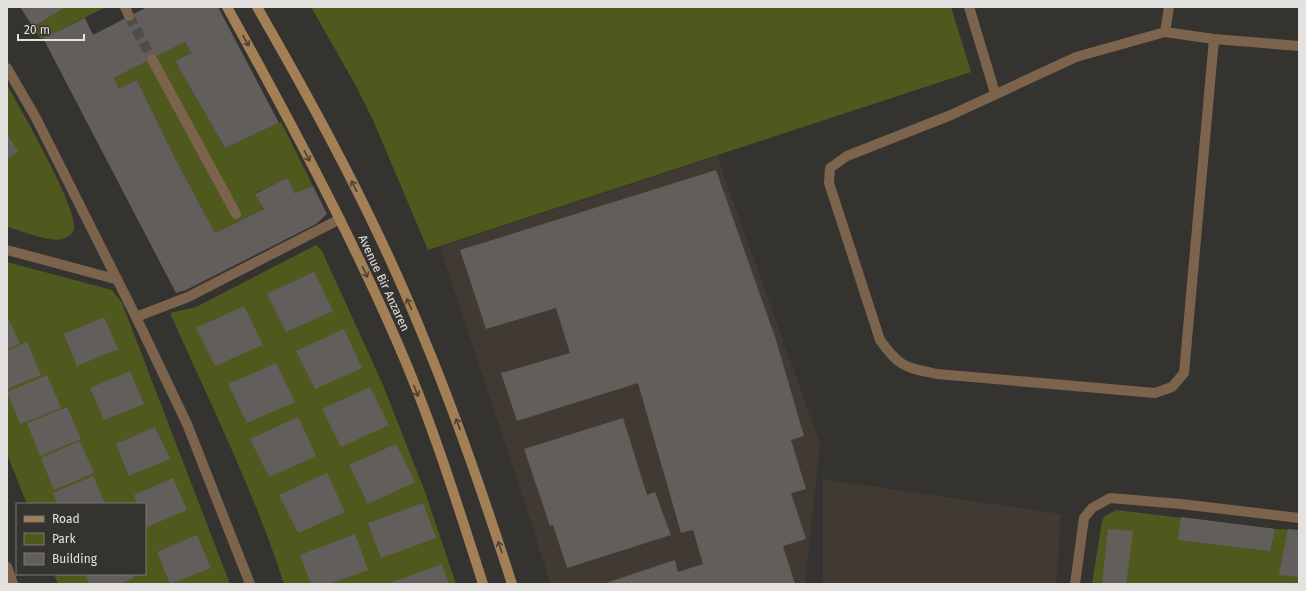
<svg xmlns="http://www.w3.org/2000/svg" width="1306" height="591" font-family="'Fira Sans',sans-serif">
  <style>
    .built { fill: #403a32 }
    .green { fill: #50591d }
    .building { fill: #625e5c }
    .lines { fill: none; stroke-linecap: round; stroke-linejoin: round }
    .minor-tunnel { stroke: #4f4d4a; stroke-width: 10; stroke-dasharray: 10 5; stroke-linecap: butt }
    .minor { stroke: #7b644b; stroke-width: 10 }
    .secondary { stroke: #a37f55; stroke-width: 10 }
    .oneway { stroke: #4b4237 }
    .labels { text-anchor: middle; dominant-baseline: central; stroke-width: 4; stroke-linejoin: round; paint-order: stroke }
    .street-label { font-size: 12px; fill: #e3e2e0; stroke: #353330 }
  </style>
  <rect width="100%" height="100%" fill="#353330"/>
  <path class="built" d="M717,156L820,444L805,584H551L440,247Z
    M823,479L1061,514L1056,584H823Z"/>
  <path class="green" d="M66,7H106L41,39L33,27Z
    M311,7H951L971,72L428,250L373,120L356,86Z
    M185,42L191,53L175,61L225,148L281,122L313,186L295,193L287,178L256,193L264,209L215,233L175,158L137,80L119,88L114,78Z
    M7,85C20,108 78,208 74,229C73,234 68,237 63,239C51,243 20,230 7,227Z
    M316,245L322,251L383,385L425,492L456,584H284C254,491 210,403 170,313L196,307Z
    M7,262L112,290L122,303L230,584H58L54,574H145V504H27L7,454Z
    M1116,510L1275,529L1299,530V584H1092L1102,521L1105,516Z"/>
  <path class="building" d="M20,7H66L33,27Z
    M147,7H218L279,123L225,148L175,61L191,53L185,42L114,78L119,88L137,80L175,158L215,233L264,209L255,194L287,178L295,193L313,186L327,214L316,224L186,290L176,293L43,38L85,18L93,35Z
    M7,134L18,152L7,159Z
    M716,170L776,340L804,436L791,440L806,489L791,493L806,539L783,546L795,584H603L675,560L678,572L703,564L693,530L681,533L638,383L517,421L501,373L570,353L556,308L486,329L460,250Z
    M314,272L333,311L286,332L267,294Z
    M244,306L263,345L215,366L196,328Z
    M7,316L20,344L7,349Z
    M104,317L118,349L77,366L64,334Z
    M344,329L362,368L315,389L296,351Z
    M27,342L41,375L7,389V351Z
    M276,363L295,402L247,423L228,384Z
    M130,371L144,404L104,420L90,388Z
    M47,375L61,408L20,424L7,392Z
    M370,387L389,425L341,447L322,409Z
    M67,407L81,439L40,456L27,423Z
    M298,417L316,456L269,477L250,439Z
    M623,418L647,495L655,492L671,535L567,568L553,525L550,526L524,449Z
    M155,427L170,459L129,476L116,444Z
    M80,441L94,473L54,490L41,458Z
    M396,444L415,482L368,504L349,465Z
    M327,473L345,512L298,533L279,495Z
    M93,476L105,504H58L53,493Z
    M173,478L187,510L147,527L145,523V504H137L134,495Z
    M423,503L436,538L381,558L368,523Z
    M1181,517L1275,529L1270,551L1178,540Z
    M1108,529L1133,531L1126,584H1102Z
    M1288,529L1299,530V577L1279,575Z
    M355,534L368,570L329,584H311L300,555Z
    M197,535L211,568L170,584L157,552Z
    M442,564L449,584H387Z
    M85,574H132L134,578L119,584H89Z"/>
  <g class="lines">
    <path class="minor-tunnel" d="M129,16L152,59"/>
    <path class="minor" d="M125,7L129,16
      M969,7L995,93
      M1165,32L1169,7
      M1214,39L1184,373L1172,387L1155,393L937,374C905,367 900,368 880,340L829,183L830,168L847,156L951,115L1076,57L1165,32L1214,39L1299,46
      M152,59L236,214
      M7,68L36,118L136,317L187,424L250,584
      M7,250L115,279
      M136,317L188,297L340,219
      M7,567L13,584
      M1075,584L1084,518L1092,508L1110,498L1181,504L1299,518"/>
    <path class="secondary" d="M227,7C288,117 348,229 398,344C432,422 457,503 483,584
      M257,7C318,113 377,222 423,336C457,417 485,500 512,584"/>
  </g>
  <defs><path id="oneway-shaft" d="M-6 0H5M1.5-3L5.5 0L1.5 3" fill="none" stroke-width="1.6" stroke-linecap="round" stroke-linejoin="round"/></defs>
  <g class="oneway">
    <use href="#oneway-shaft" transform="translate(246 41) rotate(61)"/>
    <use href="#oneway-shaft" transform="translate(307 156) rotate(63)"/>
    <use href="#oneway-shaft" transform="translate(354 186) rotate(-117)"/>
    <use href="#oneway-shaft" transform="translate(365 272) rotate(65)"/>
    <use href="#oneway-shaft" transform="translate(409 304) rotate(-115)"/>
    <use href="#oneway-shaft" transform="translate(416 391) rotate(69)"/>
    <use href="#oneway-shaft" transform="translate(458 424) rotate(-111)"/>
    <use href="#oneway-shaft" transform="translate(500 547) rotate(-109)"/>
  </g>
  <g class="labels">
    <g class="street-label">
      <text transform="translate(384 283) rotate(65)">Avenue Bir Anzaren</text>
    </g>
  </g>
  <rect width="1306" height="591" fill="none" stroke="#e3e2e0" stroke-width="16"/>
  <rect x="16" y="503" width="130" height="72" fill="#353330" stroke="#7b7976"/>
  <rect x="24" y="516" width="20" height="6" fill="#a37f55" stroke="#7b7976"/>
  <text x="52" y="523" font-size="12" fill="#e3e2e0">Road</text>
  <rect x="24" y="533" width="20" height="12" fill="#50591d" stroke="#7b7976"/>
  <text x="52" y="543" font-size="12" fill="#e3e2e0">Park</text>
  <rect x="24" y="553" width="20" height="12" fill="#625e5c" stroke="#7b7976"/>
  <text x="52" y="563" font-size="12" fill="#e3e2e0">Building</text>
  <path d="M18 34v6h66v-6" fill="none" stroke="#e3e2e0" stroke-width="2"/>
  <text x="24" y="34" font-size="12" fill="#e3e2e0" stroke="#353330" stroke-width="3" paint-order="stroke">20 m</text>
</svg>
